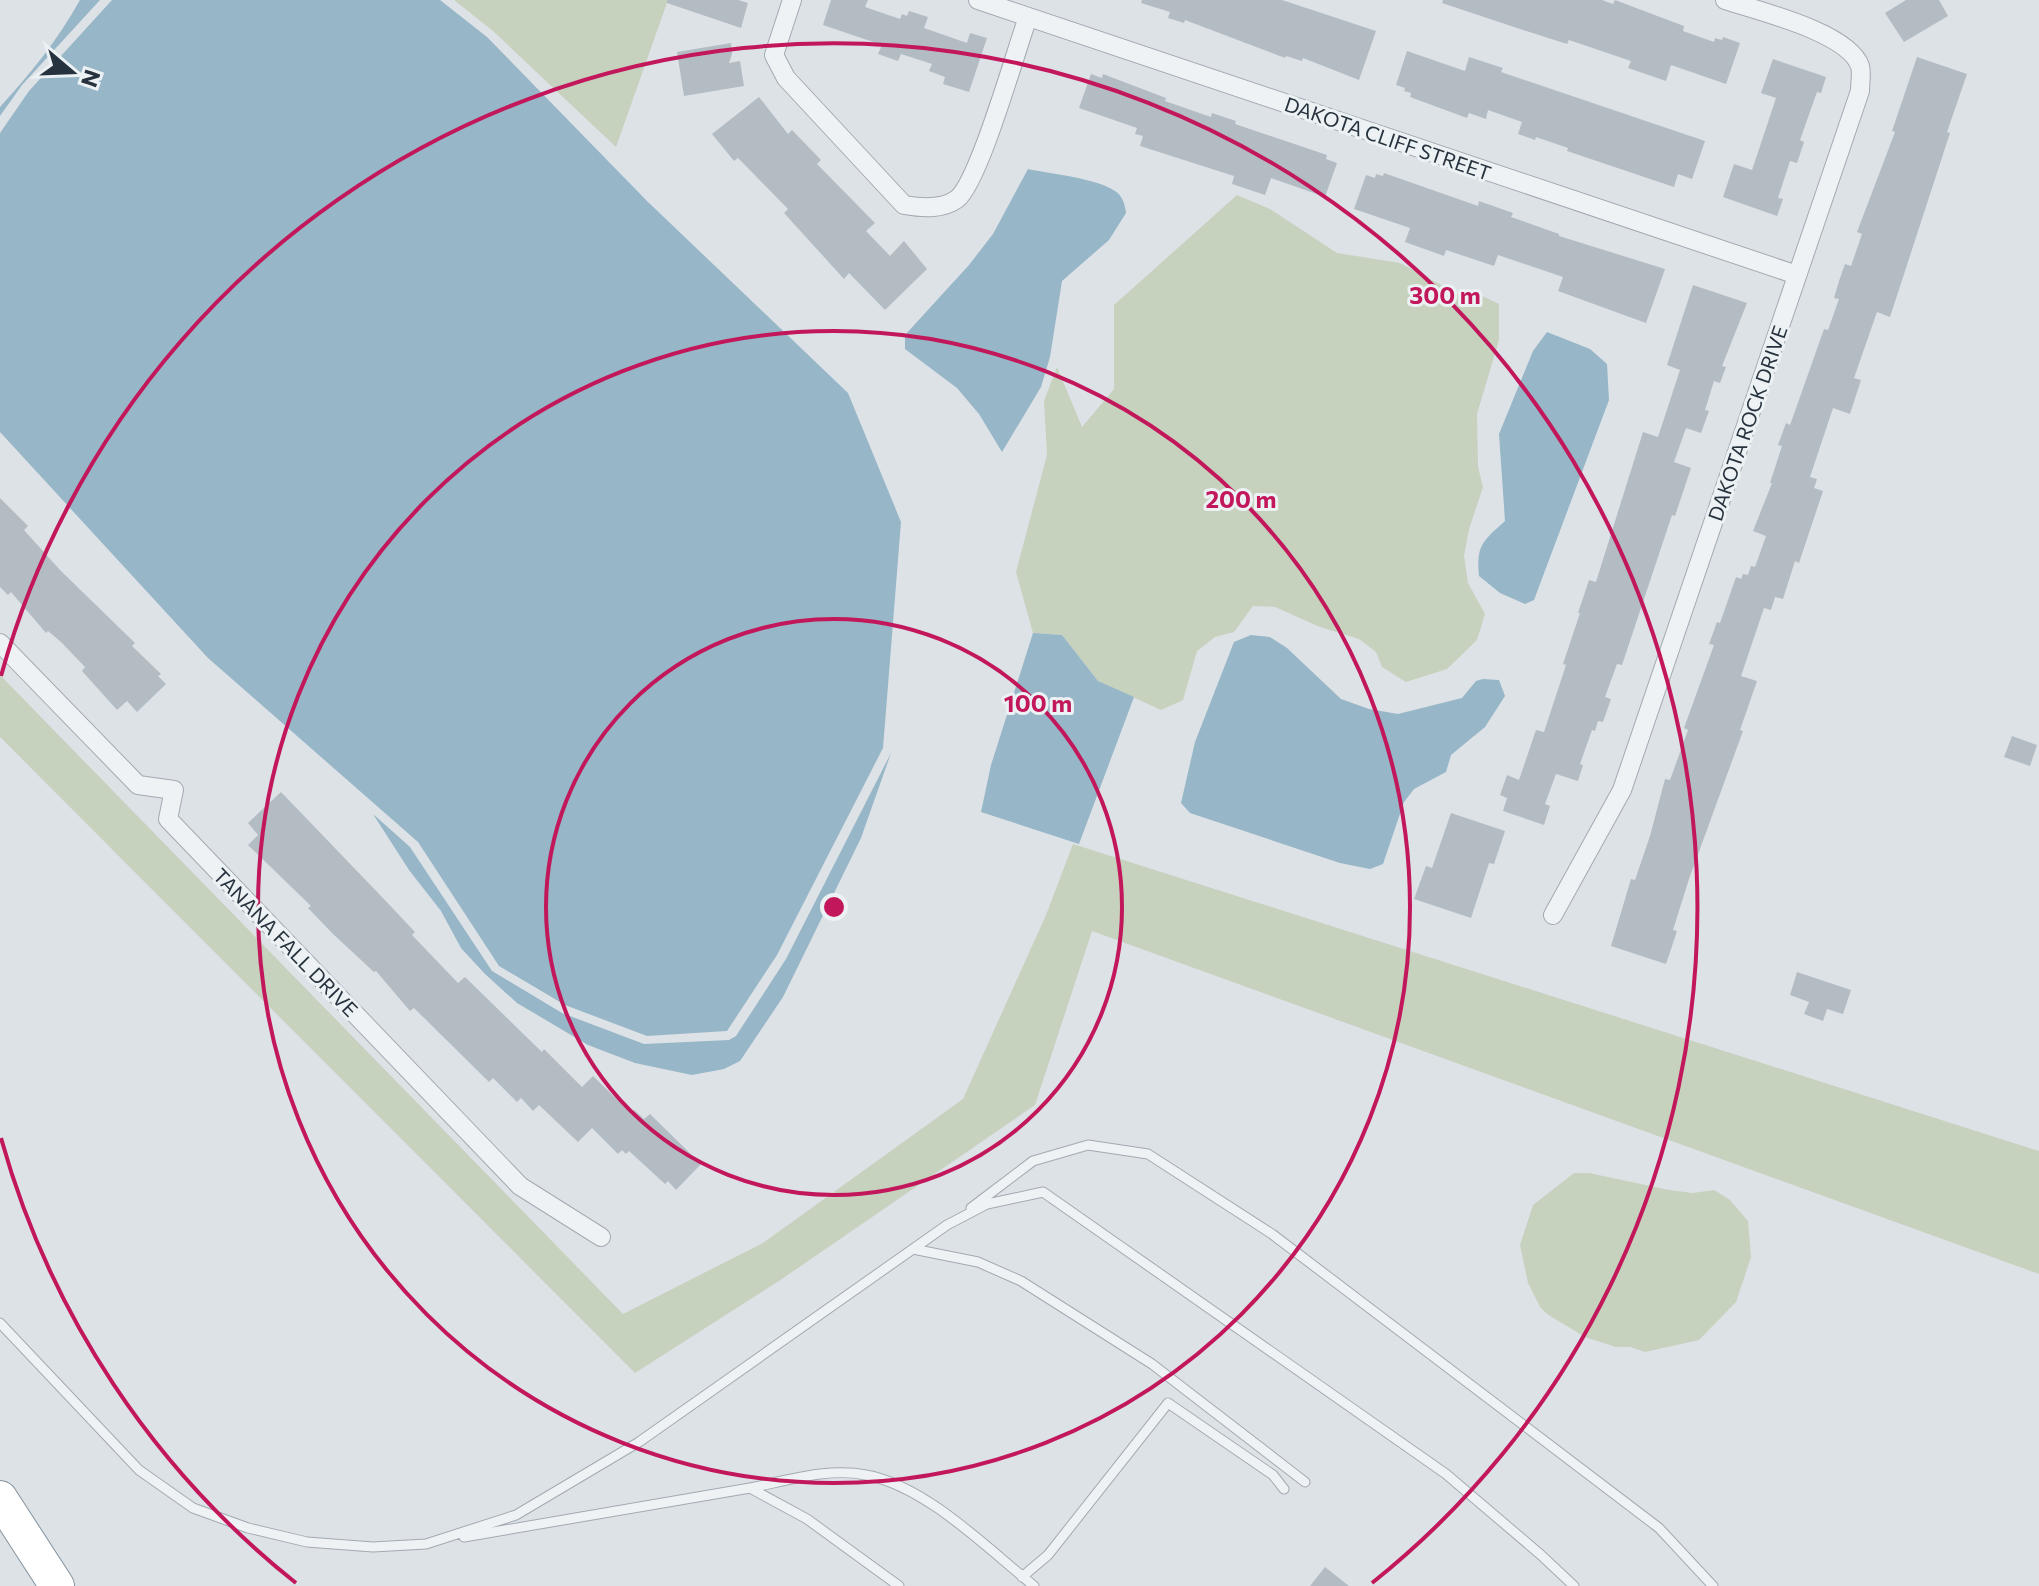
<svg xmlns="http://www.w3.org/2000/svg" width="2039" height="1586" font-family="Commissioner,sans-serif">
  <style>
    .green { fill: #c6d1be }
    .water { fill: #97b6c7 }
    .building { fill: #b4bcc3 }
    .lines { fill: none; stroke-linecap: round; stroke-linejoin: round }
    .service-casing { stroke: #a2aab1; stroke-width: 11 }
    .minor-casing { stroke: #a2aab1; stroke-width: 20 }
    .motorway-casing { stroke: #84929d; stroke-width: 36 }
    .service { stroke: #eff2f5; stroke-width: 9 }
    .minor { stroke: #eff2f5; stroke-width: 18 }
    .motorway { stroke: #fff; stroke-width: 34 }
    .ring { fill: none; stroke: #c2185b; stroke-width: 4 }
    .labels { text-anchor: middle; dominant-baseline: central; stroke-width: 6; stroke-linejoin: round; paint-order: stroke }
    .street-label { font-size: 20px; fill: #26323d; stroke: #ecf1f4 }
    .centre { fill: #c2185b; stroke: #ecf1f4; stroke-width: 4 }
    .ring-label { font-size: 24px; text-anchor: middle; font-weight: bold; fill: #c2185b; stroke: #ecf1f4; stroke-width: 6; stroke-linejoin: round; paint-order: stroke }
  </style>
  <rect width="100%" height="100%" fill="#dde2e7"/>
  <path class="green" d="M454,0H668L616,147L493,31Z
    M1237,195L1270,209L1337,253L1400,263L1458,294L1474,299L1476,293L1499,304V340L1477,414L1478,467L1483,487L1469,529L1464,556L1468,583L1485,614L1477,640L1447,669L1406,682L1382,667L1376,652L1359,639L1320,627L1275,607L1253,606L1234,632L1215,637L1197,651L1183,700L1161,710L1098,681L1062,635L1033,633L1016,572L1047,455L1044,401L1057,367L1082,427L1114,389V305Z
    M0,675L623,1314L763,1243L963,1099L1046,915L1073,844L2039,1151V1274L1092,931L1035,1105L779,1281L635,1373L0,737Z
    M1574,1173H1589L1669,1190L1693,1193L1714,1190L1730,1200L1748,1221L1751,1257L1736,1302L1699,1340L1645,1352L1631,1347H1616L1585,1337L1547,1314L1540,1307L1528,1283L1520,1245L1533,1205Z"/>
  <path class="water" d="M80,0H100L22,85L0,116V107C31,73 57,41 80,0Z
    M112,0H440L487,37L647,201L848,393L901,522L883,748L777,955L727,1031L647,1036L565,1005L499,966L418,842L208,658L0,432V133L29,91Z
    M1028,169C1051,174 1096,178 1115,191C1123,196 1125,205 1126,213L1109,240L1062,281L1050,357L1041,387L1002,452L979,414L957,388L905,349V335L969,265L993,234Z
    M1547,332L1590,349L1607,364L1609,400L1534,600L1525,604L1500,593L1479,576C1476,545 1483,541 1505,521L1499,434L1533,351Z
    M1033,633L1062,635L1098,681L1134,697L1079,844L981,812L991,765Z
    M1251,635L1270,637L1287,648L1341,699L1369,709L1398,714L1462,698L1476,681L1483,679L1499,680L1505,696L1485,727L1451,755L1446,772L1414,789L1404,802L1383,864L1370,869L1340,863L1190,813L1181,803L1195,742L1234,642Z
    M891,753L861,838L783,997L740,1061L724,1069L692,1075L635,1063L588,1045L517,1003L485,974L461,948L441,911L409,870L373,814L410,847L492,971L562,1013L644,1044L729,1040L736,1036L786,959Z"/>
  <path class="building" d="M667,0H738L748,3L741,28L667,3Z
    M831,0H868L865,7L900,19L902,14L907,16L909,11L928,17L924,28L967,43L970,33L987,38L969,92L943,84L945,77L929,71L932,64L901,54L898,61L878,54L882,45L823,25Z
    M1142,0H1282L1376,31L1359,80L1303,58L1302,61L1286,56L1285,58L1185,20L1184,23L1168,18L1170,12L1141,3Z
    M1443,0H1602L1613,4L1615,0L1684,26L1683,31L1714,42L1715,38L1722,40L1723,37L1740,43L1726,84L1671,65L1666,81L1628,68L1631,61L1569,40L1567,44L1517,28L1442,3Z
    M1906,0H1939L1948,16L1904,42L1885,13Z
    M731,43L732,54L729,63L740,61L744,86L684,96L677,52Z
    M1407,51L1465,71L1469,57L1503,68L1501,72L1705,141L1692,179L1678,174L1674,187L1567,151L1568,148L1536,137L1535,140L1518,134L1522,122L1488,110L1486,119L1469,113L1467,118L1410,97L1411,93L1404,91L1405,88L1396,85Z
    M1917,57L1967,74L1947,132L1950,133L1890,317L1877,312L1854,378L1861,380L1850,414L1833,408L1810,477L1817,479L1814,488L1823,491L1799,563L1795,561L1783,599L1775,597L1771,610L1764,608L1741,676L1757,681L1740,730L1743,731L1689,879L1673,930L1677,931L1666,964L1611,946L1631,879L1635,880L1650,836L1665,779L1670,780L1688,730L1684,728L1714,645L1709,644L1717,622L1720,623L1736,577L1741,579L1743,574L1748,575L1751,566L1755,567L1766,536L1753,531L1772,483H1770L1782,446L1778,445L1786,423L1790,425L1794,414L1824,329L1828,330L1839,299L1834,298L1839,281L1845,264L1851,266L1862,234L1857,232L1895,132L1892,131Z
    M1773,59L1826,77L1821,93L1817,92L1800,140L1804,142L1797,163L1790,161L1778,198L1783,199L1777,216L1723,197L1734,164L1752,170L1776,98L1761,93Z
    M1091,74L1102,78L1103,74L1166,98L1165,101L1211,117L1212,113L1236,121L1235,124L1327,155L1326,159L1337,163L1325,197L1271,178L1265,195L1232,184L1234,176L1140,146L1143,136L1135,134L1137,128L1079,108Z
    M759,97L788,134L792,130L821,160L817,164L875,223L866,231L890,256L904,241L927,269L885,310L849,273L844,279L784,213L788,209L738,158L734,161L712,134Z
    M1384,173L1478,206L1479,201L1513,213L1511,217L1559,234V236L1665,269L1646,323L1558,291L1563,277L1498,255L1494,266L1446,250L1444,256L1405,242L1410,228L1354,209L1366,175L1375,178L1376,174L1383,176Z
    M1693,285L1747,303L1722,366L1726,367L1720,383L1714,381L1705,410L1709,411L1701,433L1686,428L1674,462L1691,468L1675,516L1672,515L1622,665L1617,664L1605,697L1611,699L1603,722L1598,721L1595,731L1592,730L1580,764L1583,765L1578,781L1556,774L1545,804L1550,806L1544,825L1503,811L1507,798L1500,795L1507,775L1519,780L1536,730L1544,732L1566,665L1563,664L1580,613H1578L1589,580L1596,582L1643,432L1658,437L1680,370L1667,365Z
    M0,498L28,526L24,530L60,570L135,643L132,646L161,674L158,676L166,684L137,712L127,701L117,710L82,671L85,667L61,642L48,631L46,633L11,592L8,595L0,587Z
    M2012,736L2037,745L2030,766L2004,757Z
    M281,792L382,897L415,932L412,935L458,983L465,977L542,1052L544,1049L582,1087L593,1076L631,1113L634,1110L644,1119L650,1114L701,1164L676,1190L668,1181L665,1184L629,1151L626,1154L622,1150L618,1154L592,1128L578,1142L539,1105L533,1111L521,1098L517,1102L493,1078L489,1082L414,1008L410,1011L376,971L374,972L333,934L308,908L311,906L248,845L258,835L248,823Z
    M1451,813L1505,831L1494,864L1489,863L1471,918L1414,899L1426,866L1432,868Z
    M1797,972L1851,990L1843,1014L1827,1009L1823,1021L1804,1014L1809,1002L1790,995Z
    M1325,1567L1349,1586H1310Z"/>
  <g class="lines">
    <g class="service-casing">
      <path id="service" d="M971,1208L1033,1161L1088,1145L1148,1154L1272,1234L1659,1528L1713,1586
        M913,1249L978,1262L1021,1281L1152,1364L1305,1482
        M0,1323L139,1470L193,1508L248,1528L307,1542L373,1547L426,1544L516,1515L639,1442L947,1225L987,1204L1043,1192L1446,1474L1541,1555L1574,1586
        M750,1488C786,1481 829,1467 866,1475C926,1486 987,1548 1034,1586
        M464,1537L750,1488L807,1519L899,1586
        M1022,1577L1048,1555L1168,1403L1273,1475L1284,1489"/>
    </g>
    <g class="minor-casing">
      <path id="minor" d="M792,0L774,55L786,78L904,205C921,208 942,210 957,199C979,182 1016,50 1028,17
        M978,0L1797,275
        M0,643L138,785L174,790L168,819L520,1186L601,1237
        M1553,915L1622,790L1860,91C1860,83 1862,73 1860,66C1848,32 1758,11 1725,0"/>
    </g>
    <g class="motorway-casing">
      <path id="motorway" d="M0,1498L57,1586"/>
    </g>
    <use href="#service" class="service"/>
    <use href="#minor" class="minor"/>
    <use href="#motorway" class="motorway"/>
  </g>
  <g class="ring">
    <circle cx="834" cy="907" r="288"/>
    <circle cx="834" cy="907" r="576"/>
    <path d="M296 1583A864 864 0 0 1 1 1138M1 676A864 864 0 1 1 1372 1583"/>
  </g>
  <g class="labels">
    <g class="street-label">
      <text transform="translate(1388 138) rotate(19)">DAKOTA CLIFF STREET</text>
      <text transform="translate(1747 423) rotate(-71)">DAKOTA ROCK DRIVE</text>
      <text transform="translate(286 942) rotate(46)">TANANA FALL DRIVE</text>
    </g>
  </g>
  <circle cx="834" cy="907" r="12" class="centre"/>
  <g class="ring-label">
    <text x="1445" y="304">300 m</text>
    <text x="1241" y="508">200 m</text>
    <text x="1038" y="712">100 m</text>
  </g>
  <g transform="translate(72 72) rotate(109)" stroke="#ecf1f4" stroke-width="6" paint-order="stroke">
  <path d="M0-6L14 30L0 20L-14 30Z" fill="#26323d"/>
  <text y="-12" font-size="22" font-weight="bold" text-anchor="middle" fill="#26323d">N</text>
  </g>
</svg>
